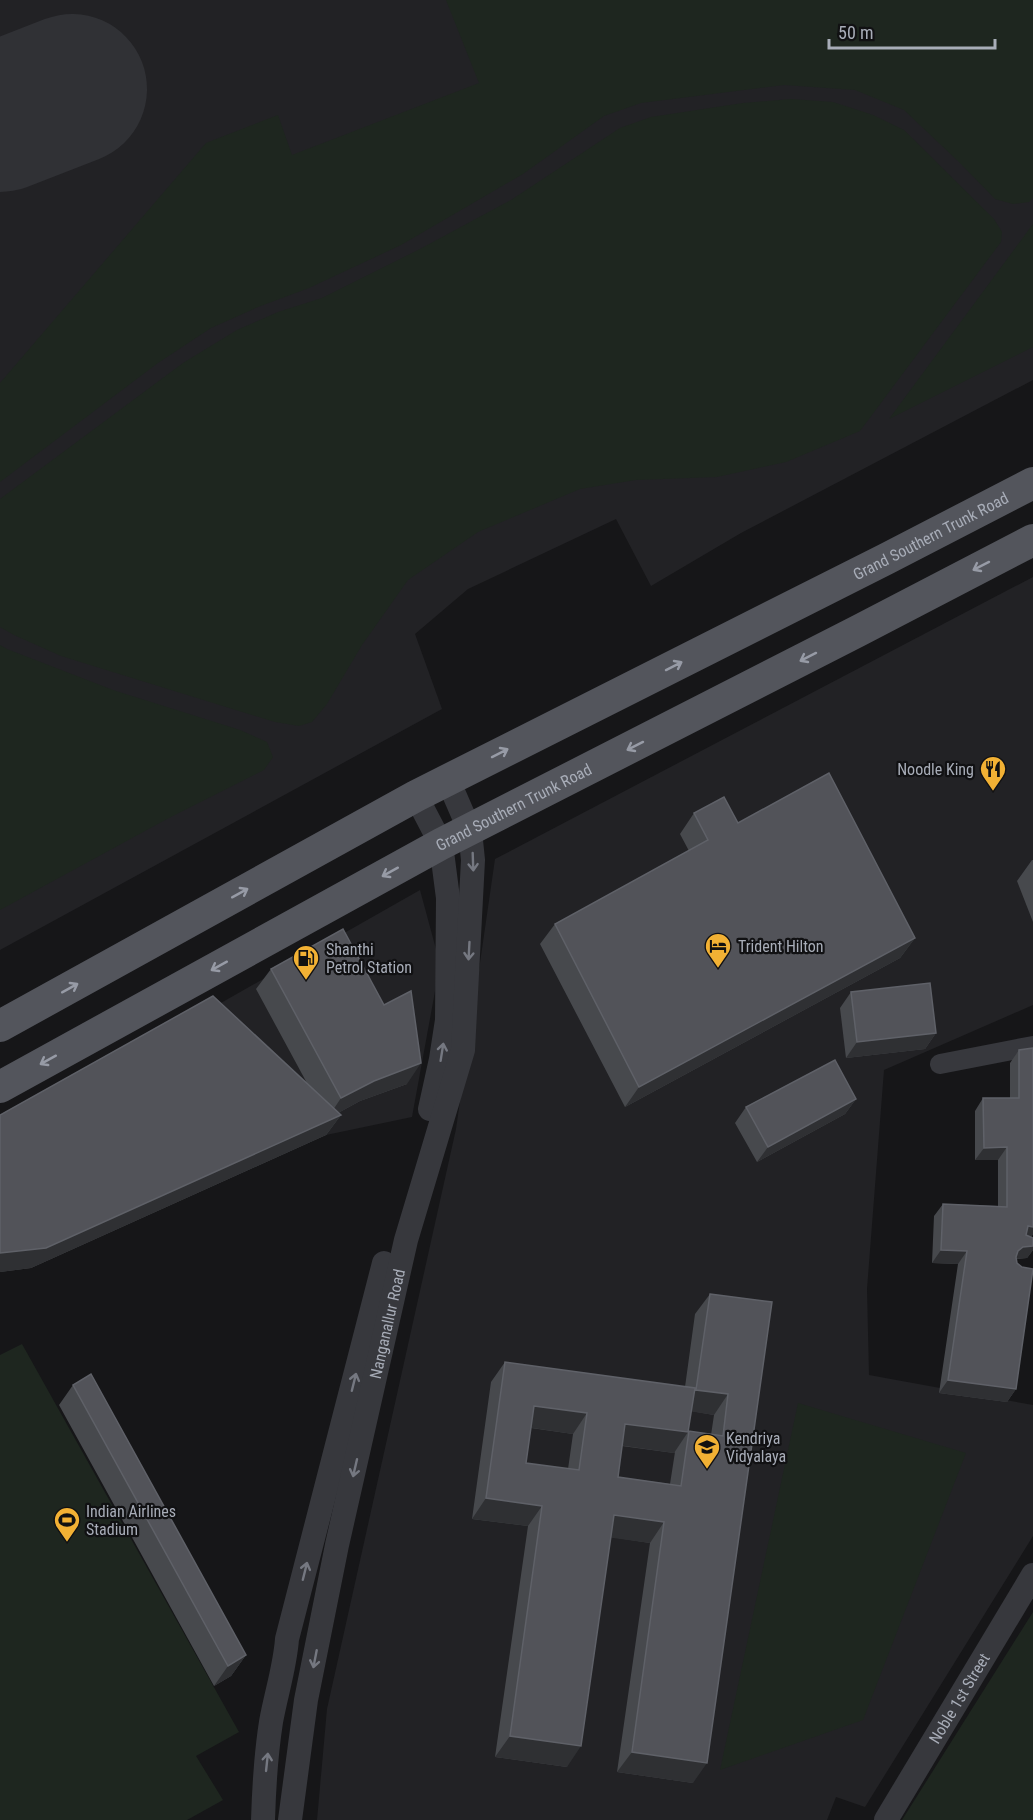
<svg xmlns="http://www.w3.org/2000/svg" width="1033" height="1820" font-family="'Roboto Condensed',sans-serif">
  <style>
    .built { fill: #222225 }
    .green { fill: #1e261f }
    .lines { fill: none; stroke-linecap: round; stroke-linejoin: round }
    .runway { stroke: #303135; stroke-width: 150 }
    .minor { stroke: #37383d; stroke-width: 20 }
    .tertiary { stroke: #37383d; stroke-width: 24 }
    .primary { stroke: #53555c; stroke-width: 32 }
    .wall { fill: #47494d; fill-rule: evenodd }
    .shaded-wall { fill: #2f3033 }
    .building { fill: #525359; stroke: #5f6168; stroke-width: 1.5; fill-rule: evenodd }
    .oneway { stroke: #979ba6 }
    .oneway2 { stroke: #757881 }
    .labels { text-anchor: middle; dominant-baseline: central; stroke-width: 4.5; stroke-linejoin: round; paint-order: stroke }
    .street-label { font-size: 16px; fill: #a8adb8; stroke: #111113 }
    .poi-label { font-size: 16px; fill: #a8adb8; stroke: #111113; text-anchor: start }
  </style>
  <rect width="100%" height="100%" fill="#161618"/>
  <path class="built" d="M0,0H1033V380L741,533L651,586L616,519L468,589L415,634L442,709L0,950Z
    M1033,577V1005L884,1070L867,1289L869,1375L1033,1405V1536L865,1807L836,1797L827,1820H317L327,1709L456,1129L495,859Z
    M420,890L440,964L412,1117L326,1135L198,1016Z"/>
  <path class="green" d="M446,0H1033V198L1029,202L1013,204L995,199L959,162L904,110L855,90L784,85L641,103L604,116L523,174L401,245L309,288L258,307L211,328L158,363L0,482V383L206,143L278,115L292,155L479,83Z
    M791,99L833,102L873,115L904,130L994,219L1002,232L1001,242L860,431L786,462L717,477L636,480L580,489L478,532L408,580L362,645L327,704L312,722L299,726L275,722L61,656L14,635L0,627V499L183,363L237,330L278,312L322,298L420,249L511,200L620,128L651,117L743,103Z
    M1033,224V347L889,419Z
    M0,645L7,649L113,690L240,730L267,742L273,757L264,770L167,819L0,910Z
    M22,1344L239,1732L196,1756L223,1800L187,1820H0V1355Z
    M798,1403L966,1453L863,1720L720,1770Z
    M1033,1612V1820H902Z"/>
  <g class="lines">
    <path class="runway" d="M0,117L72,89"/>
    <path class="minor" d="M940,1064L1033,1046"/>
    <g class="tertiary">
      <path d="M416,796L441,844L448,898L447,1020L441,1059L430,1109"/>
      <path d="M263,1820C264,1787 266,1754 271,1722C276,1694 285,1667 287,1639L384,1263"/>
      <path id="s1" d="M290,1820L306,1700L337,1545L406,1240L463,1050L473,860L470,831L448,780"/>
      <path id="s2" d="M886,1820L1033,1575"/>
    </g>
    <g class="primary">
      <path id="s3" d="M0,1026L416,796L886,559L1033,483"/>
      <path id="s4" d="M0,1087L441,844L858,631L1033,540"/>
    </g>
  </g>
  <path class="wall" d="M694,813L738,823L915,938L900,958L625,1107L540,944L555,924L689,851L680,834Z
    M1032,860H1033V922L1017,881Z
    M271,969L407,1084L360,1101L338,1113L341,1115L326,1135L31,1268L0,1272V1115L308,1085L256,989Z
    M851,992L936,1033L925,1049L846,1058L840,1008Z
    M1033,1048V1234L1031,1237L1033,1238V1250L1027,1258L1017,1259L1016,1389L1007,1402L939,1393L958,1264L932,1263L934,1216L943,1204L998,1206V1160H975V1111L983,1098H1010V1063L1019,1050Z
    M856,1099L845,1114L757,1162L735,1123L746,1107Z
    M710,1294L772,1302L693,1783L617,1772L650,1543L611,1537L567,1767L495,1757L528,1526L472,1519L491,1382L505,1362L685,1387L695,1314ZM691,1411L714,1415L711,1435L688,1432ZM531,1428L573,1434L568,1469L526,1463ZM622,1446L674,1453L675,1452L670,1484L618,1477Z
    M73,1385L246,1655L231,1676L214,1686L59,1405Z"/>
  <path class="shaded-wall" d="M915,938L900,958L625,1107L639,1087Z
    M936,1033L925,1049L846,1058L857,1042Z
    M421,1063L407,1084L360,1101L327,1119L341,1098L374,1081Z
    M856,1099L845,1114L757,1162L768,1147Z
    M341,1115L326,1135L31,1268L0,1272V1253Z
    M1007,1147L998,1160H975L984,1148Z
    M1028,1226L1033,1227V1234L1029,1241L1019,1239Z
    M1033,1246V1250L1027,1258L1014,1259L1018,1251L1023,1247Z
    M941,1250L967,1251L958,1264L932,1263Z
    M948,1380L1016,1389L1007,1402L939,1393Z
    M696,1390L728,1394L714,1415L682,1410Z
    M534,1406L587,1413L573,1434L519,1426Z
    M625,1424L688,1432L674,1453L611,1444Z
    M486,1498L542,1506L528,1526L472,1519Z
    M614,1515L664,1522L650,1543L599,1536Z
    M246,1655L231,1676L214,1686L228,1666Z
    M510,1736L581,1746L567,1767L495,1757Z
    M632,1752L707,1763L693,1783L617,1772Z"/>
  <path class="building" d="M829,773L915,938L639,1087L555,924L708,840L694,813L724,797L738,823Z
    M343,929L384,1005L411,991L421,1063L374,1081L341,1098L271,969Z
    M930,983L936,1033L857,1042L851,992Z
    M213,996L341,1115L46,1248L0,1253V1115Z
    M1033,1048V1227L1028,1226L1026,1235L1033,1238V1246L1023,1247L1018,1251L1016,1257L1017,1263L1022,1267L1033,1269L1016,1389L948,1380L967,1251L941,1250L943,1204L1007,1207V1147L984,1148L983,1098H1019V1050Z
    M835,1060L856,1099L768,1147L746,1107Z
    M710,1294L772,1302L707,1763L632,1752L664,1522L614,1515L581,1746L510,1736L542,1506L486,1498L505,1362L695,1388L688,1432L625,1424L618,1477L681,1486L689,1431L723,1436L728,1394L696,1390ZM534,1406L587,1413L579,1470L526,1463Z
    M91,1374L246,1655L228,1666L73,1385Z"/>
  <defs><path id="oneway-shaft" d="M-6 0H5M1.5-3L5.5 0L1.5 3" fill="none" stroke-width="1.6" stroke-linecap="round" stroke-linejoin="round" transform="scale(1.5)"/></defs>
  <g class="oneway">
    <use href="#oneway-shaft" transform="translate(981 566) rotate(153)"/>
    <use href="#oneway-shaft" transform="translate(808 657) rotate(153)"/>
    <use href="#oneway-shaft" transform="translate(674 666) rotate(-27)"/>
    <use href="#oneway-shaft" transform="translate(635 746) rotate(153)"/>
    <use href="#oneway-shaft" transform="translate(500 753) rotate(-27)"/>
    <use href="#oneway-shaft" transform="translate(390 872) rotate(151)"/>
    <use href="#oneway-shaft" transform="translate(240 893) rotate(-29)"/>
    <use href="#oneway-shaft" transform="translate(219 966) rotate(151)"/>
    <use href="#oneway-shaft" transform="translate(70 988) rotate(-29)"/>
    <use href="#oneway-shaft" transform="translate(48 1060) rotate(151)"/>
  </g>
  <g class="oneway2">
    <use href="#oneway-shaft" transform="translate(473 862) rotate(88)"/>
    <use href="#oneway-shaft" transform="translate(469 951) rotate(93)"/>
    <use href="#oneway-shaft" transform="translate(442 1052) rotate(-81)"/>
    <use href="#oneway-shaft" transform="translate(354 1382) rotate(-76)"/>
    <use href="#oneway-shaft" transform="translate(355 1468) rotate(103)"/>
    <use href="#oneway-shaft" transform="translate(305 1571) rotate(-76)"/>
    <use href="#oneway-shaft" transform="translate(315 1659) rotate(101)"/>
    <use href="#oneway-shaft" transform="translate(267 1762) rotate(-84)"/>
  </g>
  <defs>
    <g id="restaurant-pin" transform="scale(1.35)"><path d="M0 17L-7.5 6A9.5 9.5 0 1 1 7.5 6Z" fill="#f2b134" stroke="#111113"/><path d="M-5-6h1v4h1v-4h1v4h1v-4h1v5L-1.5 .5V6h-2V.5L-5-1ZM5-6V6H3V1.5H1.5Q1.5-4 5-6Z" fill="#111"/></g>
    <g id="hotel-pin" transform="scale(1.35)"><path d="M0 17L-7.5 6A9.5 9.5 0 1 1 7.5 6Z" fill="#f2b134" stroke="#111113"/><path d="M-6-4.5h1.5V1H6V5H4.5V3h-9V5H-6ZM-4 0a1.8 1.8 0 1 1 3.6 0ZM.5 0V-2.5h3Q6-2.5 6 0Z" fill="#111"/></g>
    <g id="fuel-pin" transform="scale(1.35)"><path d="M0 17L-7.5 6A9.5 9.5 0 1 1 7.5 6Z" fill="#f2b134" stroke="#111113"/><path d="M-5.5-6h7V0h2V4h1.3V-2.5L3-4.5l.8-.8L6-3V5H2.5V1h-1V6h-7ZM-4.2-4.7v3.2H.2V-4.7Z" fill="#111"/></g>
    <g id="school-pin" transform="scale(1.35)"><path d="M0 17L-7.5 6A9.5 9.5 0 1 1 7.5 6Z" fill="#f2b134" stroke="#111113"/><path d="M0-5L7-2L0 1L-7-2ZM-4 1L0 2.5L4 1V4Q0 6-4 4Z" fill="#111"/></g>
    <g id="stadium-pin" transform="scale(1.35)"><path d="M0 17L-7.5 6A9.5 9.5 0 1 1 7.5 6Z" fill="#f2b134" stroke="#111113"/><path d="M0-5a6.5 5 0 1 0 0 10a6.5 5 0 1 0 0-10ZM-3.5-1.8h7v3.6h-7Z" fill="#111"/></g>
  </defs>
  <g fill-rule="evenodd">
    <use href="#restaurant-pin" x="993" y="769"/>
    <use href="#hotel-pin" x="718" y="946"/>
    <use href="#fuel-pin" x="306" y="958"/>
    <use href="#school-pin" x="707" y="1447"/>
    <use href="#stadium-pin" x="67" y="1520"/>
  </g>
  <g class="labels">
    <g class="street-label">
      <text stroke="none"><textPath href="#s3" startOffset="1052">Grand Southern Trunk Road</textPath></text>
      <text stroke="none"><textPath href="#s4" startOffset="585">Grand Southern Trunk Road</textPath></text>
      <text stroke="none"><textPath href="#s1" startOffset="506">Nanganallur Road</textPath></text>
      <text stroke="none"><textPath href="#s2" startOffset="142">Noble 1st Street</textPath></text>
    </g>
    <g class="poi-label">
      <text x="974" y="769" text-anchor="end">Noodle King</text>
      <text x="738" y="946">Trident Hilton</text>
      <text x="326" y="949">Shanthi<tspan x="326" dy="18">Petrol Station</tspan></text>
      <text x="726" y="1438">Kendriya<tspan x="726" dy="18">Vidyalaya</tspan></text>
      <text x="86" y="1511">Indian Airlines<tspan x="86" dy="18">Stadium</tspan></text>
    </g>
  </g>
  <path d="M829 39v9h166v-9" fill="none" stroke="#a8adb8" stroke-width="3"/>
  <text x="838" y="39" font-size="18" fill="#a8adb8" stroke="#111113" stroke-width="4.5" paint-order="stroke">50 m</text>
</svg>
